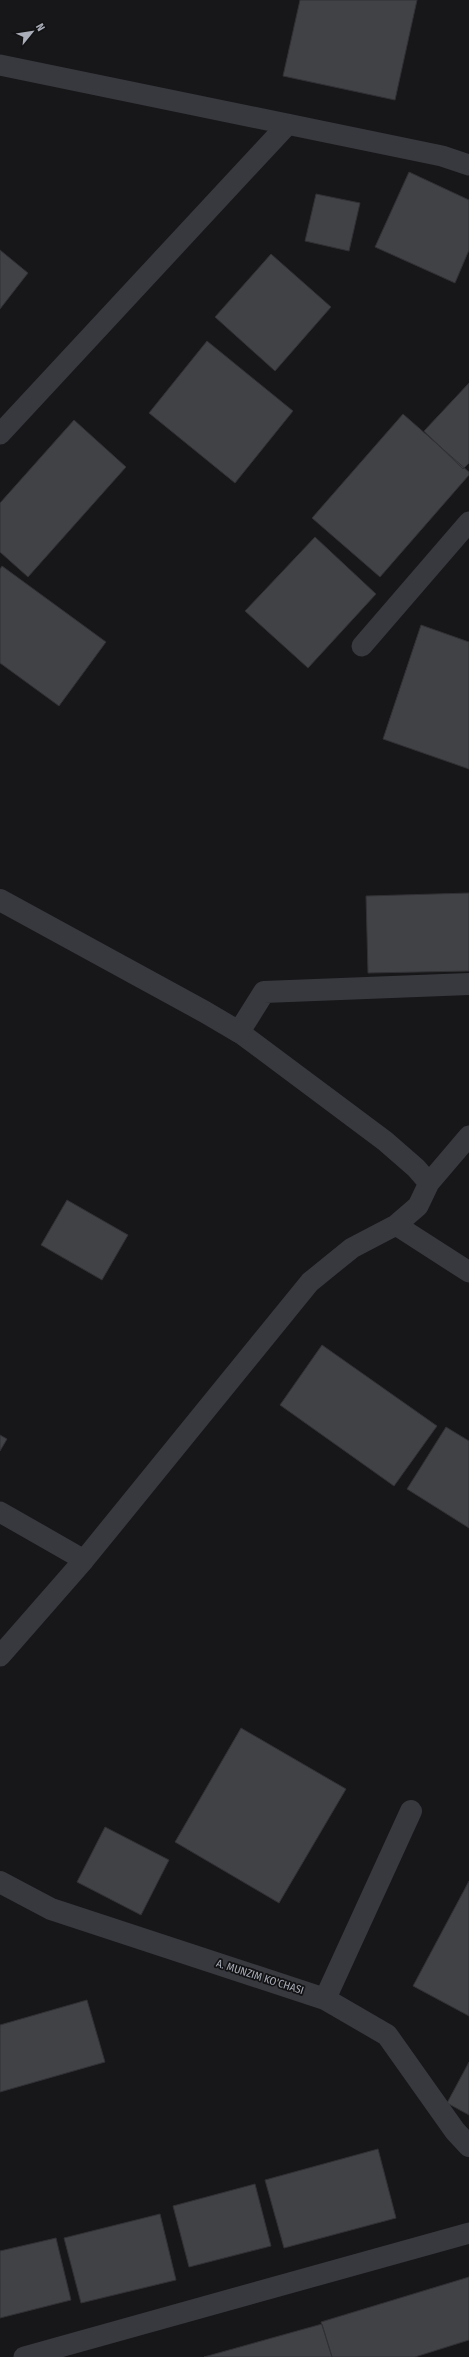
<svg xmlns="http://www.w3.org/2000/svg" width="469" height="2357" font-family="'Fira Sans Condensed',sans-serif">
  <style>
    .building { fill: #414246; stroke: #313135 }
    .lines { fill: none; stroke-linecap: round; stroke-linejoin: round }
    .lane { stroke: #38393e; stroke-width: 21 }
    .street { stroke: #38393e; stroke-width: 22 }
    .labels { text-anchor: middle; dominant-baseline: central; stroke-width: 3.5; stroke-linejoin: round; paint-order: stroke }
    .street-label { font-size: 11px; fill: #aaaeb8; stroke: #121214 }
  </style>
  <rect width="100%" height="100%" fill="#171719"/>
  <path class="building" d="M300,0H417L395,100L283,76Z
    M409,172L469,200V250L455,283L375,247Z
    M316,194L360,203L349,251L305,241Z
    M0,250L28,273L0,309Z
    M271,254L331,307L275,371L215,317Z
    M207,341L293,411L235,483L149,413Z
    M469,383V463L463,469L424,431Z
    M403,414L469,472V475L380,577L312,518Z
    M74,420L126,467L28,577L0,552V503Z
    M315,537L376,594L308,668L245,611Z
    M2,566L106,642L59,706L0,663V569Z
    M421,625L469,642V769L383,739Z
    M469,893V971L368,973L366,896Z
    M67,1200L128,1235L102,1280L41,1245Z
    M322,1345L437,1426L394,1486L280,1405Z
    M446,1427L469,1441V1528L407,1489Z
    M0,1435L7,1439L0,1451Z
    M241,1728L346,1789L279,1903L175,1842Z
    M105,1827L169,1860L141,1915L77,1882Z
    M469,1881V2016L413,1986Z
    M87,2000L105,2062L0,2092V2025Z
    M469,2062V2115L447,2103Z
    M378,2149L396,2218L284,2248L265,2180Z
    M255,2184L271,2246L189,2267L173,2206Z
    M160,2214L176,2280L81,2303L64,2238Z
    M56,2238L71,2300L0,2318V2251Z
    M469,2277V2340L415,2357H332L321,2322Z
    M322,2324L332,2357H204Z"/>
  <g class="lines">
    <path class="lane" d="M0,65L442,156L469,165
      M0,434L288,124
      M362,646L469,522
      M239,1032L385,1141L416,1168L429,1183L418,1206L396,1225
      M429,1183L469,1136
      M0,1512L84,1560
      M0,1656L84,1560L310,1282L352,1248L396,1225L469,1272
      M24,2357L469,2233"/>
    <path class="street" d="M0,900L205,1012L239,1032L264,992L469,984
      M0,1882L51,1909L325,1999L387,2035L455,2131L469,2146
      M325,1999L411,1811"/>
  </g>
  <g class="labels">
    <g class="street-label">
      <text transform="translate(260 1977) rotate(18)">A. MUNZIM KO'CHASI</text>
    </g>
  </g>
  <g transform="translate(32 32) rotate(60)" stroke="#121214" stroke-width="3" paint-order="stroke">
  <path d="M0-3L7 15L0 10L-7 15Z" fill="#aaaeb8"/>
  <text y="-6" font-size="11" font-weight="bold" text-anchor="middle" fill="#aaaeb8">N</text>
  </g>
</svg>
